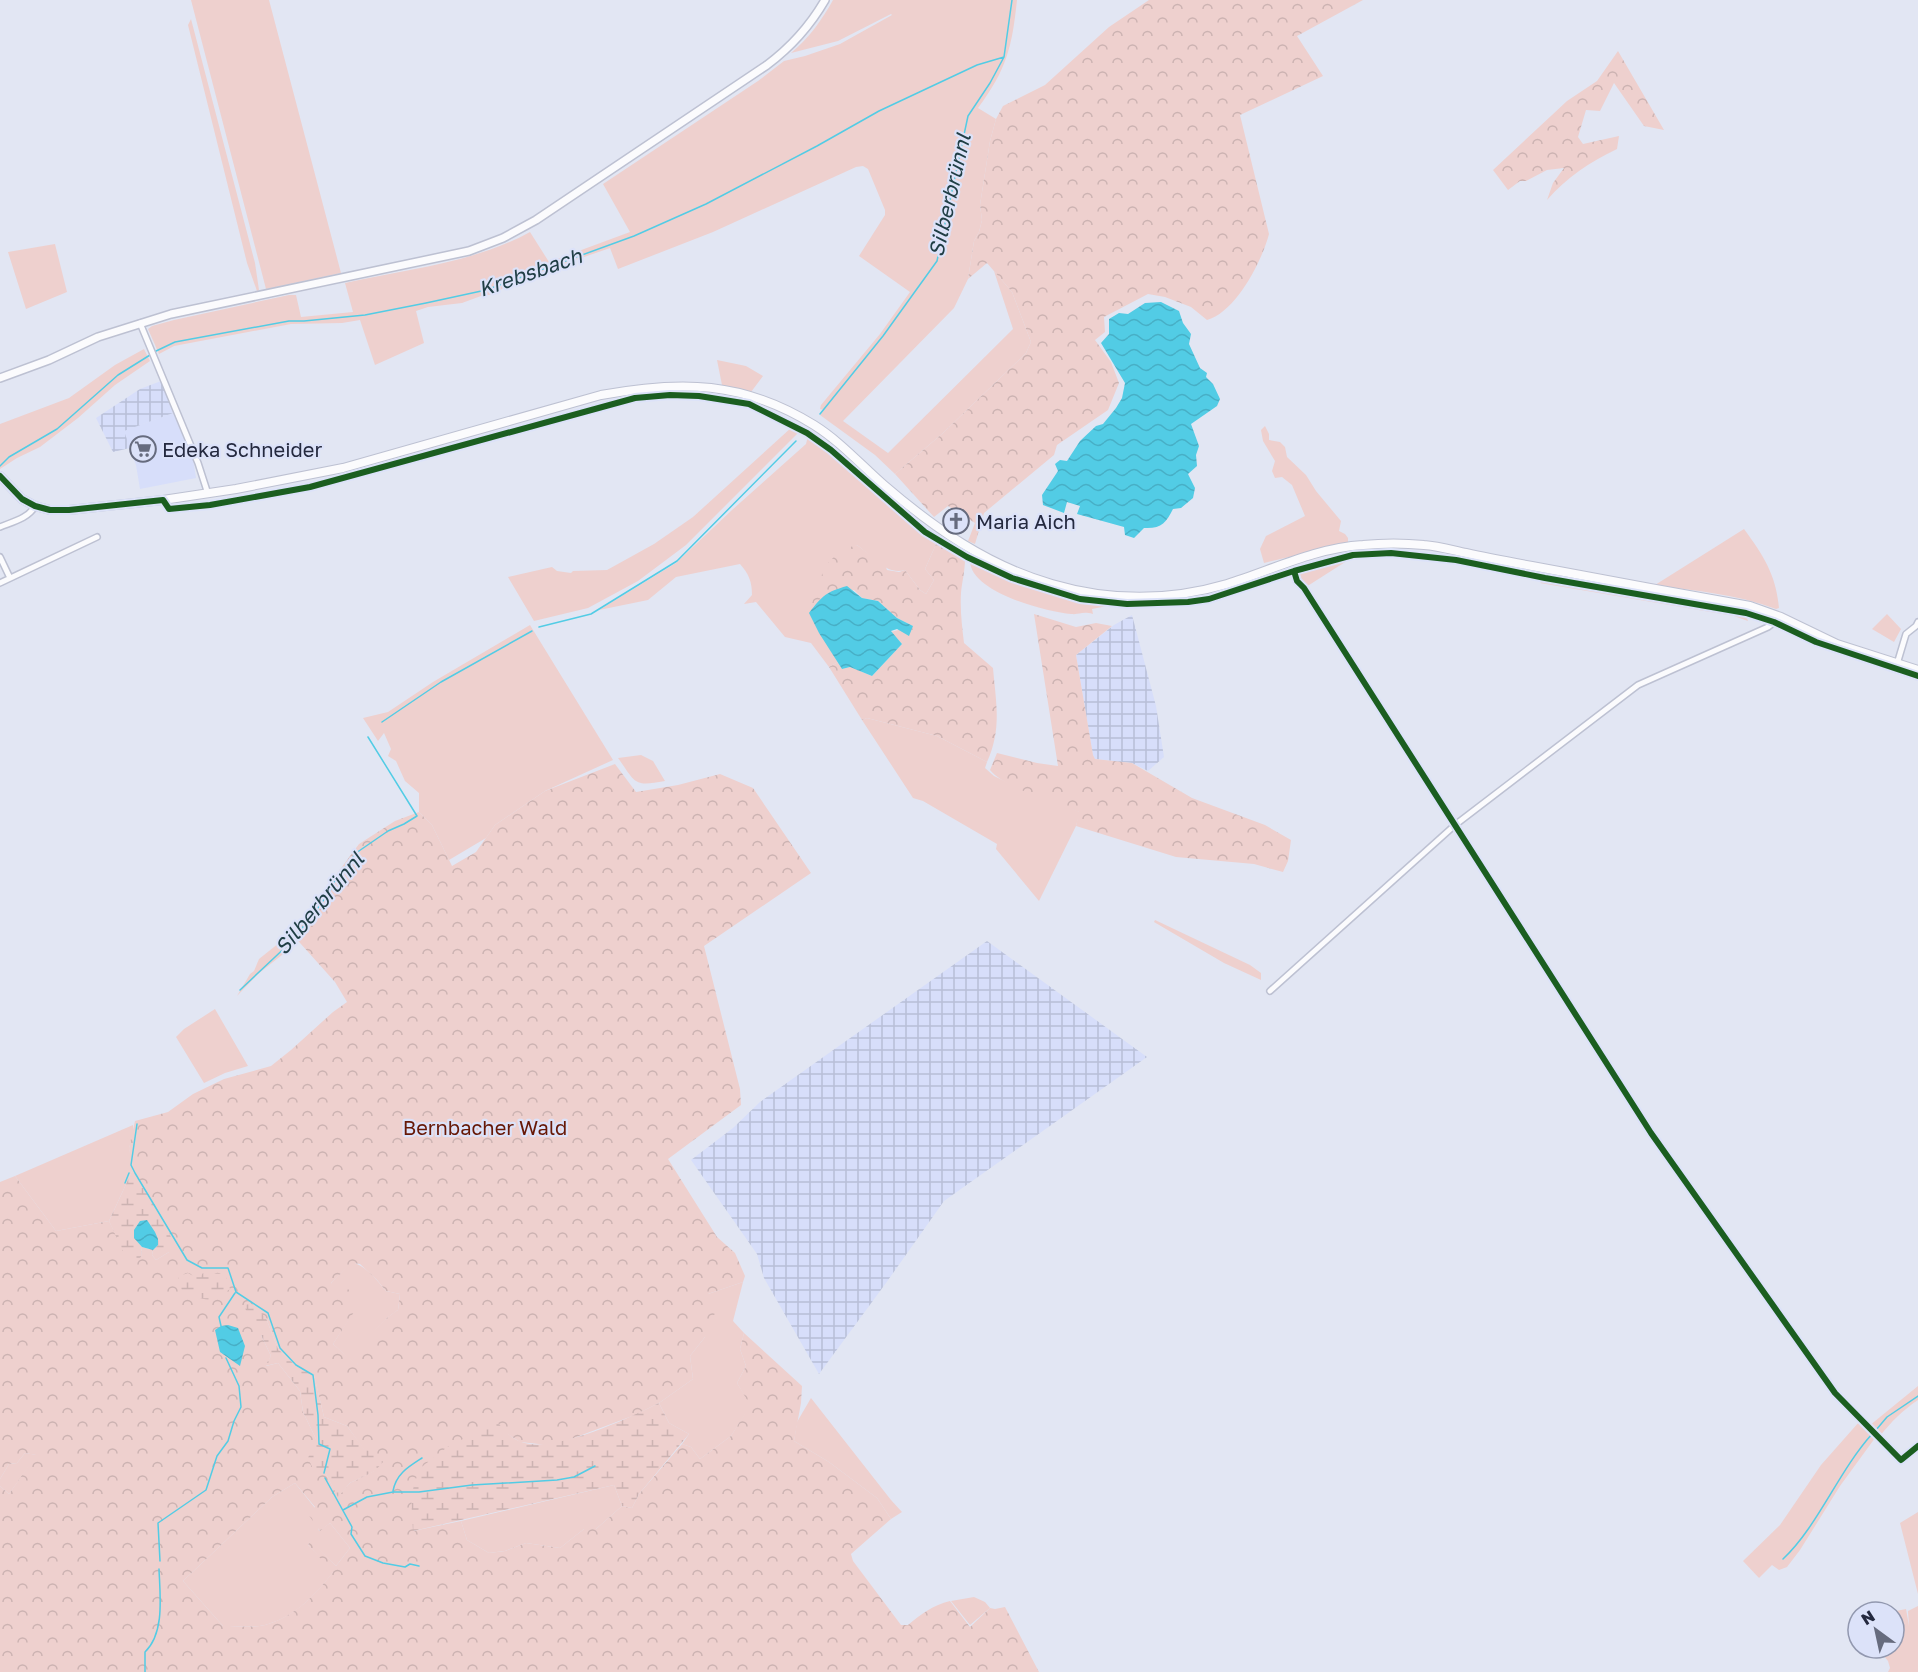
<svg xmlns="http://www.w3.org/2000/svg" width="1918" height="1672" font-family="'Golos Text',sans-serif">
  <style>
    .built { fill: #d7defa }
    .industrial { fill: url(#industrial-grid) }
    .grass { fill: #eed0ce }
    .forest { fill: url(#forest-crowns); fill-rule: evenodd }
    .wetland { fill: url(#wetland-marsh) }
    .water { fill: url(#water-waves) }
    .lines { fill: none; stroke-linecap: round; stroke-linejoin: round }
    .stream { stroke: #52cce5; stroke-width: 1.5 }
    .minor-casing { stroke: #bdc1d2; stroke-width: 8 }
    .tertiary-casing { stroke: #bdc1d2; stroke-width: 10 }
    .secondary-casing { stroke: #bdc1d2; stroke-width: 10 }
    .minor { stroke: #fbfbfd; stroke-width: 5 }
    .tertiary { stroke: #fbfbfd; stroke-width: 7 }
    .secondary { stroke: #fbfbfd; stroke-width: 8 }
    .cycleway-casing { stroke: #dce2f9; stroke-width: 10 }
    .cycleway { stroke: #1b5e20; stroke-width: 6 }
    .labels { text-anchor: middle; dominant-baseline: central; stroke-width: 4.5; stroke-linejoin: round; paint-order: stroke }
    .poi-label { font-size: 20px; fill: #24293f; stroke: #dce2f9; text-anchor: start }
    .park-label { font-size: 20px; fill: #671806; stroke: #dce2f9 }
    .water-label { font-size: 21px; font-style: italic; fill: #203e45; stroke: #dce2f9 }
  </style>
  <defs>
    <pattern id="industrial-grid" width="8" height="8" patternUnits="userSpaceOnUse" patternTransform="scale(1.5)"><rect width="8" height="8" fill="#d7defa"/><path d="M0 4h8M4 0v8" fill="none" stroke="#b8bed7"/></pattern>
    <pattern id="forest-crowns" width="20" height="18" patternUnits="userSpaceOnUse" patternTransform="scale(1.5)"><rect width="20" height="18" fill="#eed0ce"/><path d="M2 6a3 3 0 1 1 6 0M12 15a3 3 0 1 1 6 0" fill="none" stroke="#ccb3b2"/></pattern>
    <pattern id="wetland-marsh" width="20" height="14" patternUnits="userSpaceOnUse" patternTransform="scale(1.5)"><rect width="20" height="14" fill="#eed0ce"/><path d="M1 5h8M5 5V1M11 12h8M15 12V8" fill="none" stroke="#ccb3b2"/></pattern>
    <pattern id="water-waves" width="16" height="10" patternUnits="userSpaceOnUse" patternTransform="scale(1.5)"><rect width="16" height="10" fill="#52cce5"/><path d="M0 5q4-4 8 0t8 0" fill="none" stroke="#47afc6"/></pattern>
  </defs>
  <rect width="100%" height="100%" fill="#e2e6f3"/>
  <path class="built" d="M173,413L193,459L196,478L140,489L136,465L123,431Z"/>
  <path class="industrial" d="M161,381L173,413L124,431L130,448L113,452L96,418L140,389Z
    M1132,615L1156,706L1164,757L1148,771L1132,763L1095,759L1093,755L1076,655L1114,625Z
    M987,941L1147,1057L944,1201L886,1283L819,1374L764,1278L757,1254L691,1160L733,1128L760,1102Z"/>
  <path class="grass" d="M191,0H269L341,273L266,289Z
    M833,0H1017C1012,47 1007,69 978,108L996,119L990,141L980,205L982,220L979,232L974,241L968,279L954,308L843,421L888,453L1013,329L994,271L1012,292L1031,342L1026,353L943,433L895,474L875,455L820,415L824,410L820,409L821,405L880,334L910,292L859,256L885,215V210L868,169L863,166L856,167L713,232L618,269L610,248L515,281L494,294L481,296L462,303L428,307L416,311L424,343L375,365L360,320L342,323L291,324L174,346L159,354L148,329L152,326L174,320L289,295H296L301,317L353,312L345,283C407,269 474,263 530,232L549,262L630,232L603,184L758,81L784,61L805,56L840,44L892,15L891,14L838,41L791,53C809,38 822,20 833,0Z
    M191,19L255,263L259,290L257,291L247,263L188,25Z
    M55,244L67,292L26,309L8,252Z
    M144,349L150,361L115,385L78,418L40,447L17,458L0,469V424L69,398L115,365Z
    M717,360L746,366L763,376L751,392L722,385Z
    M1265,426L1269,434V440L1280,442L1285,447L1287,457L1306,475L1316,491L1341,521L1339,531L1345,534L1348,538V543L1264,563L1260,549L1266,536L1305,516L1292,485L1282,477L1275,478L1272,471L1275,461L1263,441L1261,430Z
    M792,427L800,431L686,545L638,581L588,608L534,621L508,577L552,567L557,571L571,573L573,571L607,570L654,544L693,517Z
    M808,436C853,469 891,510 937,542L925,569L934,580L926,594L920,590L905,570C887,576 871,555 857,545L832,560V652L838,662L829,667L811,643L785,637L756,602L744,604L752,595C752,582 749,574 740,564L676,577L648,600L599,610L676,563L732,510L806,444Z
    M1744,529C1763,555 1776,574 1779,608L1776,609C1737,594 1696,591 1655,585Z
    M1353,557L1306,587L1298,573L1306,569Z
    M970,560C1015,583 1062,598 1112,605L1092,609L1093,614C1081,611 1080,615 1071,614C1046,612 969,592 970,560Z
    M1543,581L1623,593L1733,612L1746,616L1748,621L1734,616L1540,583Z
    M1887,614L1901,629L1894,642L1872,629Z
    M530,625L613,760L545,791L495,825L486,838L449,860L432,825L419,812V793L405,781L396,761L388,756L391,749L384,733L378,741L363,718L388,712L433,682Z
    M1779,626L1817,643L1918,678V681L1812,644L1776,628Z
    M867,718L937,736L987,762L985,768L994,776L1017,787L1080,812L1076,826L1039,901L996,849L997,844L923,801L913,798L862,720Z
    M641,755L653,761L665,781C633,787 636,783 618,758Z
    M1155,920L1250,965L1261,973V980L1224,963L1154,922Z
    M289,935L297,943L258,974L237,996L250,974L254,971L259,959Z
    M215,1009L248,1066L225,1073L204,1083L176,1037L184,1029Z
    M133,1125V1135L129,1148L133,1169L109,1221L56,1231L15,1176Z
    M352,1262C366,1266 377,1280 386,1291L400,1294L398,1310C376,1324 366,1342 357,1366L333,1344L357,1306L331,1283Z
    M743,1282L733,1321L744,1333L740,1349L746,1366L737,1383L751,1405L731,1436L700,1459L691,1447L682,1444L689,1434L669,1423L659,1403L693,1379L690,1356L705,1337L708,1294Z
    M1918,1386V1400C1903,1410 1891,1422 1880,1436L1869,1426Z
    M811,1398L891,1500L902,1512L891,1519L877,1498L829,1462L794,1441L797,1422Z
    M1859,1422L1875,1438L1840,1486L1800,1550L1787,1567L1779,1570L1772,1565L1759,1578L1743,1561L1780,1525L1821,1465Z
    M25,1453L37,1455L9,1494L0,1486V1479L9,1464L17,1463Z
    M295,1483L315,1508L319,1531L330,1523L350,1548L336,1566L311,1541L308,1545L334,1571C315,1595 296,1617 265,1625C252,1628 236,1626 223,1626L183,1581L272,1497Z
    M614,1485L622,1506L596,1529H584L560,1548L526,1543L505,1551L489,1553L467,1540L461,1521Z
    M1918,1512V1594L1900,1523Z
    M974,1597L985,1602L990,1608L970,1625L951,1601Z
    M1918,1606V1672H1888L1890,1668L1888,1661L1883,1655L1879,1656L1877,1648H1894V1612H1891L1906,1609L1909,1626L1908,1611Z"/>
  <path class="forest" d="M1149,0H1363L1297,36L1323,76L1240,115L1269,234C1262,261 1236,312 1207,320L1191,307L1165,297L1148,294L1104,317L1105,332L1095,340L1111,362L1119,383L1108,410L1057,445L1054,455L984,513L975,544L968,541L975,523L948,506L934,517L895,474L943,433L1026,353L1031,342L1012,292L987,263L968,279L974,241L979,232L982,220L980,205L990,141L996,119L1003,106L1045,85L1109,27Z
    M1618,51L1664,130L1644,126L1614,83L1600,111L1586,110L1578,137L1583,144L1619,136L1617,149C1590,162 1567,177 1547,200L1553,183L1564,168L1547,170L1526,181H1520L1508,190L1493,170L1552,115L1567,101L1597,81Z
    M937,542L965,559C965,571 962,582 961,593C960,610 962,626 964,643L993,668C996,703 1002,729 987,762L937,736L867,718L862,720L829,667L838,662L842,669L850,667L872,676L902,644L891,632L913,626L897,618L878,601L862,598L854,590L820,599L809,613L816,590L822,589C822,585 821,578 822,574C826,560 844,548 857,545L874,558L883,559L887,570L899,572L905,570L920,590L926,594L934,580L925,569Z
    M1034,614L1076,627L1096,623L1112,626L1076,655L1093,755L1095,759L1132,763L1192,798L1265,825L1291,840L1288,861L1283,872L1254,864L1176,857L1076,826L1079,812C1058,804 1003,787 990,770L997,753L1037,763L1058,766Z
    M615,764L636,792L678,785L720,774L753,788L811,873L704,946L740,1089L741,1105L668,1159L717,1237L735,1253L745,1276L743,1282L708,1294L715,1313L705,1337L690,1356L693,1379L659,1403L635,1415L566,1441L548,1445L520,1442L506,1433L413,1531L461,1521L467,1540L489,1553L505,1551L526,1543L560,1548L584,1529H596L622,1506L632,1508L639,1494L682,1444L691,1447L700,1459L731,1436L750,1405L737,1383L746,1366L740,1349L744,1333L802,1386L801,1403L794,1441L829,1462L877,1498L891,1519L851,1554L853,1561L901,1625H908C921,1614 933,1605 950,1601L970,1627L990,1608L995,1609L1005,1607L1039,1672H0V1486L9,1494L36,1455L25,1453L17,1463L9,1464L0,1479V1182L15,1176L56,1231L109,1221L116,1235L141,1257L142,1247L153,1250L152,1255L156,1260L169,1252L166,1223L133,1169L130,1159L129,1148L135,1121L168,1112L193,1094L224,1079L271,1066L291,1050L333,1012L347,1002L335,982L292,934L359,844L395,821L419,812L432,825L452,866L476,852L495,825L545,791ZM352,1263L360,1264L377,1280L386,1291L400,1294L398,1310C378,1322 362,1343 357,1365L333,1344L358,1306L355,1292L331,1283ZM266,1318L278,1349L296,1366L314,1375L324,1417L347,1426L365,1451L374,1471L350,1483L338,1496L326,1474L316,1439L303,1412L300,1391L278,1363L266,1366L271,1356L261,1335ZM295,1483L315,1507L308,1514L320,1531L330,1523L350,1548L336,1566L311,1540L308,1545L333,1572C315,1595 295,1617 265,1625C252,1628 236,1626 223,1626L183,1581L272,1497Z"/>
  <path class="wetland" d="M133,1169L166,1223L173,1244L169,1252L156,1260L152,1255L153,1250L158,1245L134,1237L142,1247L141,1257L134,1262L126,1258L109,1221Z
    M188,1273L195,1277L201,1276L203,1273L225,1274L230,1289C208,1305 206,1300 182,1291L178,1280L179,1276Z
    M252,1304L266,1318L278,1349L296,1366L314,1375L324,1417L347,1426L365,1450L376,1452L383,1462L375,1471L350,1483L338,1497L326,1474L314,1471L308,1458L316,1439L303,1412L300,1391L278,1363L265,1366L271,1356L261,1335L243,1305Z
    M659,1403L669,1423L689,1434L639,1494L632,1508L622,1506L614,1485L413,1531L411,1496L419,1469L450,1445L498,1423C504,1430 510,1437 519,1441C549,1456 629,1418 659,1403Z"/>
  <path class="water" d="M1161,302L1179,311L1183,323L1191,334L1189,344L1200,368L1207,373L1206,377L1213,384L1220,399L1217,406L1191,424L1199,446L1196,455L1197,466L1188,474L1195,488L1193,498L1181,508L1173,509C1166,523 1161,529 1144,528L1134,538L1125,535L1124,527L1077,514L1080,506L1067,502L1064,513L1043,505L1042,495L1058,471L1055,464L1060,460L1067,461L1080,441L1096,426L1103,424L1116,408L1122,398L1125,383L1101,343L1109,334V319L1119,313L1128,314L1145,303Z
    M847,586L862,598L878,601L897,618L913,626L909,636L897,629L891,631L902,644L872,676L850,667L842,669L819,633L809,613C823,595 826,592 847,586Z
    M147,1220L155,1232L158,1239V1245L153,1250L142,1247L134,1238V1230L140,1221Z
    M228,1325L238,1328L245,1346L240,1366L220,1352L215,1330L221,1326Z"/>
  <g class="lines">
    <path class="stream" d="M154,352L175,342L289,321H304L365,315L426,303L486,290L634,236L706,204L817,146L879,111L977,65L1004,57
      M820,414L883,336L937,261L968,116L990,83L1004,57L1012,0
      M0,466L9,457L57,429L118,375L150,355
      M539,627L591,614L677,561L796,441
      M382,722L441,682L532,631
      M240,990L291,942L315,912L330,891L334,882L356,853L388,831L404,824L417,816L368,737
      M137,1124L131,1165L135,1173L187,1260L202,1268H228L236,1292L268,1313L280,1348L296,1365L313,1375L318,1415L319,1444L330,1449L324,1473
      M125,1183L129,1173
      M221,1326L219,1317L235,1293
      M1876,1430L1887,1417L1918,1396
      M325,1478L352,1527L351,1534L365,1556L383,1563L405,1567L410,1564L419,1566
      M393,1491C396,1474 408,1467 422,1458
      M343,1510L367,1497L393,1492H419L472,1485L557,1480L574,1477L595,1466
      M1783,1559C1818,1526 1838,1472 1872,1434
      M160,1561L158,1523L206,1490L217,1456L228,1441L234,1421L241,1407L239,1386L226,1358
      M145,1672V1652C165,1633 160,1595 159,1569"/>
    <g class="minor-casing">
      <path id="minor" d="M140,323L198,463L208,494
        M0,527C12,522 29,518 35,506
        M0,557L10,578
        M0,583L97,537
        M1897,664L1906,634L1916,626L1918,622
        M1270,991L1455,825L1638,685L1768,627L1781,617
        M1901,1460L1918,1446"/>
    </g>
    <g class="tertiary-casing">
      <path id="tertiary" d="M0,378L49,360L98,337L171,314L469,251L503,238L536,220L767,65C791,47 810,26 825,0"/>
    </g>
    <g class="secondary-casing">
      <path id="secondary" d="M0,476L22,499L35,506L50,510H69L163,500L236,489L343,468L601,395C681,380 743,381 814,425C841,442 861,465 884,485C934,528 988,566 1052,584C1110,601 1169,601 1227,584C1272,570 1315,548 1363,545C1383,543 1404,543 1424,545C1438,546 1452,550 1466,553C1488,558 1510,562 1532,566C1605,580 1677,593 1750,606L1781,617L1837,644L1918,670"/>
    </g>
    <use href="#minor" class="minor"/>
    <use href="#tertiary" class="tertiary"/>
    <use href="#secondary" class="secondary"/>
    <g class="cycleway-casing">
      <path id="cycleway" d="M0,476L22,499L35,506L50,510H69L163,500L169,509L210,505L310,487L635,398L670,395L699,396L749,404L807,433L831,450L925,532L967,557L1012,578L1080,599L1127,604L1188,602L1209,599L1294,571L1353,555L1391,553L1456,560L1545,578L1746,613L1774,622L1816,642L1918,676
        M1294,571L1297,581L1304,588L1651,1133L1835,1393L1901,1460L1918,1446"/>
    </g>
    <use href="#cycleway" class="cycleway"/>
  </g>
  <defs>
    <g id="supermarket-ring" transform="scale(1.35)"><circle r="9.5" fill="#dce2f9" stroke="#666b7e" stroke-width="1.5"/><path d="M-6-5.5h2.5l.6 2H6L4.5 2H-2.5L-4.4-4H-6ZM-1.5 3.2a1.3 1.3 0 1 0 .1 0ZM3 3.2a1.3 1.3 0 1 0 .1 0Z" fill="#666b7e"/></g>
    <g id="church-ring" transform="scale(1.35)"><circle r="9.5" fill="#dce2f9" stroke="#666b7e" stroke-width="1.5"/><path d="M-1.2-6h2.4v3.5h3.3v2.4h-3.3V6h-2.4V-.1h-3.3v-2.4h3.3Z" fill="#666b7e"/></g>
  </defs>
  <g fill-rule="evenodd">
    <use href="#supermarket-ring" x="143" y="449"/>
    <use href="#church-ring" x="956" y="521"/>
  </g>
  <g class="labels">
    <g class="poi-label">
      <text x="162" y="449">Edeka Schneider</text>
      <text x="976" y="521">Maria Aich</text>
    </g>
    <g class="park-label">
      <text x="485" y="1127">Bernbacher Wald</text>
    </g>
    <g class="water-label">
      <text transform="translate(949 195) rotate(-77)">Silberbrünnl</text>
      <text transform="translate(530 272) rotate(-19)">Krebsbach</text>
      <text transform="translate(319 903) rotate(-50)">Silberbrünnl</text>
    </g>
  </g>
  <g transform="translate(1876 1630) rotate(327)"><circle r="28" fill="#dce2f9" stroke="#9298af" stroke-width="1.5"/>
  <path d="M0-4.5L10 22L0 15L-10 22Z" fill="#666b7e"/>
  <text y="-9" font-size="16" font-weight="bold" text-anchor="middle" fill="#24293f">N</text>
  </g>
</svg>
